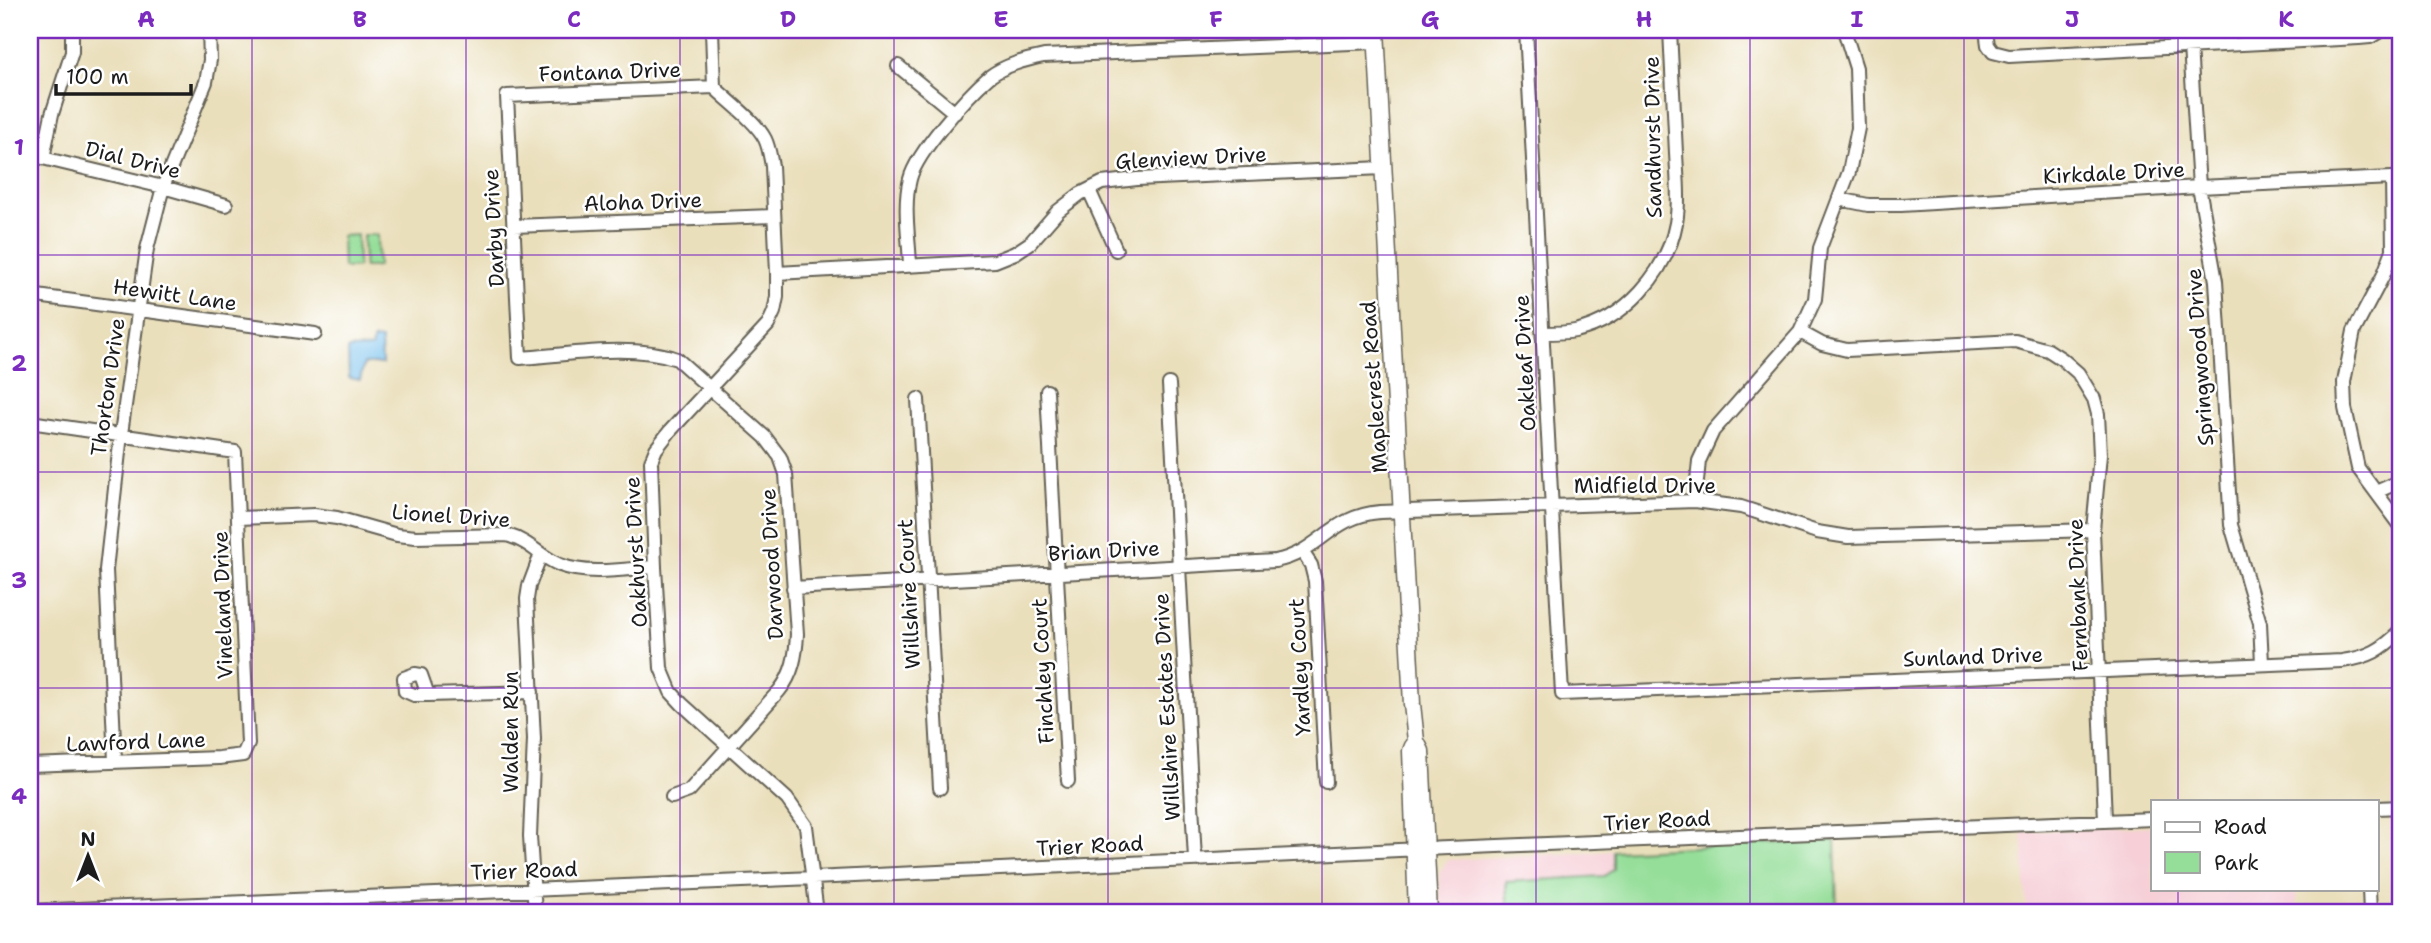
<svg xmlns="http://www.w3.org/2000/svg" width="2431" height="943" font-family="'Shantell Sans',sans-serif">
  <style>
    .built { fill: #f6cfd7 }
    .green { fill: #95de99; stroke: #587d5a; stroke-width: 2 }
    .water { fill: #72beec; stroke: #476d84; stroke-width: 2 }
    .lines { fill: none; stroke-linecap: round; stroke-linejoin: round }
    .minor-casing { stroke: #646054; stroke-width: 16 }
    .major-casing { stroke: #646054; stroke-width: 19 }
    .minor { stroke: #fff; stroke-width: 12 }
    .major { stroke: #fff; stroke-width: 16 }
    .grid { fill: none; stroke: #7b2cbf; stroke-width: 2; stroke-opacity: 0.55 }
    .labels { text-anchor: middle; dominant-baseline: central; stroke-width: 5; stroke-linejoin: round; paint-order: stroke }
    .street-label { font-size: 21px; fill: #1c1c1c; stroke: #fff }
    .neatline { fill: none; stroke: #7b2cbf; stroke-width: 2.5 }
    .grid-label { font-size: 23px; text-anchor: middle; font-weight: bold; fill: #7b2cbf }
  </style>
  <rect width="100%" height="100%" fill="#fff"/>
  <filter id="ink" filterUnits="userSpaceOnUse"><feTurbulence type="fractalNoise" baseFrequency=".0143" numOctaves="2"/><feDisplacementMap in="SourceGraphic" scale="14" xChannelSelector="R" yChannelSelector="G"/><feConvolveMatrix kernelMatrix="1 2 1 2 8 2 1 2 1" color-interpolation-filters="sRGB"/></filter>
  <filter id="wash" filterUnits="userSpaceOnUse"><feTurbulence type="fractalNoise" baseFrequency=".00686" numOctaves="4" result="noise"/><feDisplacementMap in="SourceGraphic" scale="28" xChannelSelector="R" yChannelSelector="G"/><feGaussianBlur stdDeviation="1.57" result="paint"/><feColorMatrix in="noise" values="0 0 0 0 0 0 0 0 0 0 0 0 0 0 0 0 0 1.4 0 .05"/><feComposite in="paint" operator="in"/></filter>
  <g filter="url(#wash)">
    <rect width="100%" height="100%" fill="#eadfbb"/>
    <path class="built" d="M2153,826V889H2296L2297,913H2027L2022,832Z
      M1613,851V871L1604,876L1506,882L1508,913H1441L1439,873L1448,860Z"/>
    <path class="green" d="M357,235L358,267L343,268L342,236Z
      M363,235H377L378,267H364Z
      M1835,840L1837,913H1508L1506,882L1604,876L1613,870V851Z"/>
    <path class="water" d="M374,339L381,340L382,364H364L360,380L349,378L348,349L371,348Z"/>
  </g>
  <g filter="url(#ink)">
    <g class="lines">
      <g class="minor-casing">
        <path id="minor" d="M712,30L714,87C728,101 756,121 765,139C769,147 770,156 772,166L777,273V297L774,312L768,325L670,431L656,449L651,461L655,567L661,668L671,692L682,704L787,799L806,826L817,913
          M1526,30L1562,694L2342,661C2370,657 2381,650 2401,631
          M1986,30L1988,45L1993,52L2009,56L2359,38L2370,37L2382,30
          M2190,46L2199,187L2216,281L2231,525L2260,623L2262,663
          M898,66L955,113
          M30,155L163,187L226,205
          M43,158L52,114L72,52V30
          M1089,190L1116,250
          M1839,199L1868,205H1901L2199,187L2392,178L2393,250L2383,276L2354,331L2344,382L2345,408L2358,468L2401,526
          M514,226L774,216
          M910,265C909,238 903,206 910,179C917,152 967,96 989,77C1005,65 1025,60 1044,56L1376,42
          M777,273L995,261L1015,253L1030,243L1058,211L1080,194L1102,183L1137,179L1383,168
          M30,295L315,334
          M1800,332L1822,344L1847,350L2015,341L2048,350L2062,359L2078,373L2094,399L2098,414L2100,455L2093,530L2105,820
          M1543,333C1553,333 1565,333 1575,331C1625,320 1667,272 1676,223C1680,200 1677,176 1676,153C1674,112 1672,71 1670,30
          M1169,384L1195,859
          M1047,391L1068,781
          M918,399L940,788
          M30,422L235,452L248,744L243,755L219,758L30,765
          M2376,492L2401,481
          M1695,501L1699,461L1713,431L1800,332L1815,299L1820,248L1849,172L1858,128L1856,68L1844,30
          M239,518L314,515L337,518L397,535L416,537L507,535C531,542 540,557 560,565C589,576 625,569 655,567
          M1303,553L1311,565L1315,581L1326,782
          M793,588L1275,561C1319,553 1330,516 1380,512L1695,501L1741,507L1817,532L1848,537L2093,530
          M428,695H414L405,691L404,678L415,674L421,675L428,695L532,692
          M115,761L106,570L121,434L147,249L163,187L206,82L210,60L209,30
          M672,797L689,791L779,691C793,674 796,655 797,634L786,474L780,457L765,437L677,359C631,343 569,355 520,358L507,96L714,87
          M2377,808L2401,807
          M2369,889L2370,913
          M30,911L813,878L1399,850L2153,819
          M535,913L530,836L534,739L527,599L529,586L541,554"/>
      </g>
      <g class="major-casing">
        <path id="major" d="M1376,30L1412,704L1416,741L1421,751L1429,913
          M1413,746L1411,751L1417,913"/>
      </g>
      <use href="#minor" class="minor"/>
      <use href="#major" class="major"/>
    </g>
  </g>
  <path class="grid" d="M252,30V913M466,30V913M680,30V913M894,30V913M1108,30V913M1322,30V913M1536,30V913M1750,30V913M1964,30V913M2178,30V801M30,255H2401M30,472H2401M30,688H2401M2178,889V913"/>
  <g class="labels">
    <g class="street-label">
      <text transform="translate(610 72) rotate(-2)">Fontana Drive</text>
      <text transform="translate(1653 137) rotate(-91)">Sandhurst Drive</text>
      <text transform="translate(1191 158) rotate(-3)">Glenview Drive</text>
      <text transform="translate(133 160) rotate(14)">Dial Drive</text>
      <text transform="translate(2114 173) rotate(-3)">Kirkdale Drive</text>
      <text transform="translate(643 202) rotate(-2)">Aloha Drive</text>
      <text transform="translate(494 228) rotate(-93)">Darby Drive</text>
      <text transform="translate(175 295) rotate(8)">Hewitt Lane</text>
      <text transform="translate(2200 357) rotate(-94)">Springwood Drive</text>
      <text transform="translate(1525 363) rotate(-93)">Oakleaf Drive</text>
      <text transform="translate(108 387) rotate(-82)">Thorton Drive</text>
      <text transform="translate(1374 387) rotate(-94)">Maplecrest Road</text>
      <text x="1645" y="486">Midfield Drive</text>
      <text transform="translate(451 516) rotate(4)">Lionel Drive</text>
      <text transform="translate(1104 551) rotate(-3)">Brian Drive</text>
      <text transform="translate(636 552) rotate(-93)">Oakhurst Drive</text>
      <text transform="translate(772 564) rotate(-93)">Darwood Drive</text>
      <text transform="translate(909 594) rotate(-93)">Willshire Court</text>
      <text transform="translate(2078 595) rotate(-92)">Fernbank Drive</text>
      <text transform="translate(223 605) rotate(-92)">Vineland Drive</text>
      <text transform="translate(1973 657) rotate(-2)">Sunland Drive</text>
      <text transform="translate(1300 667) rotate(-93)">Yardley Court</text>
      <text transform="translate(1043 671) rotate(-93)">Finchley Court</text>
      <text transform="translate(1167 707) rotate(-93)">Willshire Estates Drive</text>
      <text transform="translate(511 732) rotate(-90)">Walden Run</text>
      <text transform="translate(136 742) rotate(-2)">Lawford Lane</text>
      <text transform="translate(1657 821) rotate(-3)">Trier Road</text>
      <text transform="translate(1090 846) rotate(-3)">Trier Road</text>
      <text transform="translate(524 871) rotate(-2)">Trier Road</text>
    </g>
  </g>
  <rect width="2431" height="943" fill="none" stroke="#fff" stroke-width="77"/>
  <rect x="2151" y="800" width="228" height="91" fill="#ffffff" stroke="#a4a4a4" stroke-width="2"/>
  <rect x="2165" y="822" width="35" height="10" fill="#ffffff" stroke="#a4a4a4" stroke-width="2"/>
  <text x="2214" y="834" font-size="21" fill="#1c1c1c">Road</text>
  <rect x="2165" y="852" width="35" height="21" fill="#95de99" stroke="#a4a4a4" stroke-width="2"/>
  <text x="2214" y="870" font-size="21" fill="#1c1c1c">Park</text>
  <g transform="translate(88 856)" stroke="#ffffff" stroke-width="5" paint-order="stroke">
  <path d="M0-5L12 26L0 18L-12 26Z" fill="#1c1c1c"/>
  <text y="-10" font-size="19" font-weight="bold" text-anchor="middle" fill="#1c1c1c">N</text>
  </g>
  <path d="M56 84v10h135v-10" fill="none" stroke="#1c1c1c" stroke-width="3.5"/>
  <text x="66" y="84" font-size="21" fill="#1c1c1c" stroke="#ffffff" stroke-width="5" paint-order="stroke">100 m</text>
  <rect x="38" y="38" width="2354" height="866" class="neatline"/>
  <g class="grid-label">
    <text x="146" y="27">A</text>
    <text x="360" y="27">B</text>
    <text x="574" y="27">C</text>
    <text x="788" y="27">D</text>
    <text x="1001" y="27">E</text>
    <text x="1216" y="27">F</text>
    <text x="1430" y="27">G</text>
    <text x="1644" y="27">H</text>
    <text x="1857" y="27">I</text>
    <text x="2072" y="27">J</text>
    <text x="2286" y="27">K</text>
    <text x="19" y="155">1</text>
    <text x="19" y="371">2</text>
    <text x="19" y="588">3</text>
    <text x="19" y="804">4</text>
  </g>
</svg>
